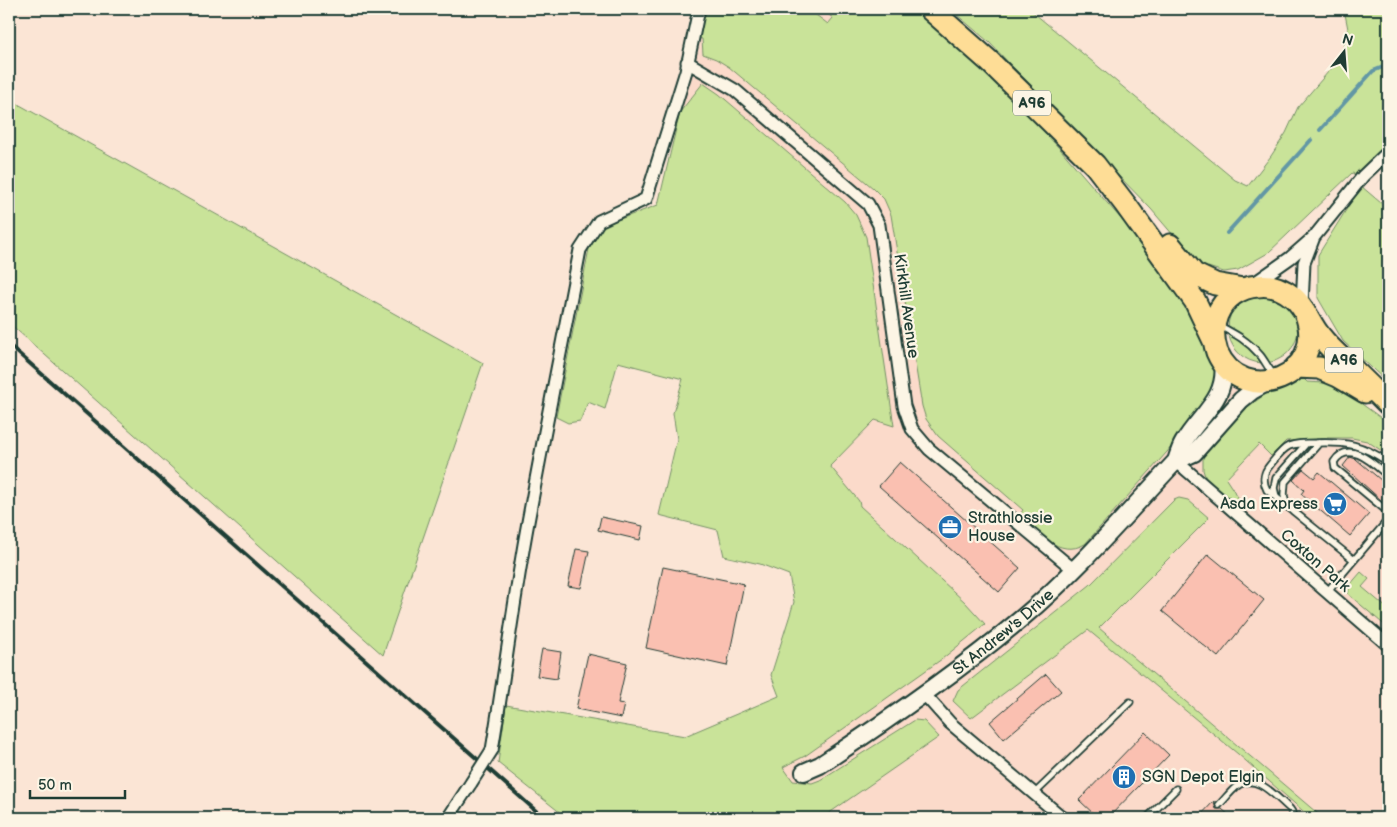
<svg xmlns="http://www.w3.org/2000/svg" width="1397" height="827" font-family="'Balsamiq Sans',sans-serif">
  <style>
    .built { fill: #fbdaca }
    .green { fill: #c9e399; stroke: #749066 }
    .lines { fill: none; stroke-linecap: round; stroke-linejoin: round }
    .stream { stroke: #6297a5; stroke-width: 4 }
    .building { fill: #fac0b1; stroke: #1f3d34 }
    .lane-casing { stroke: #1f3d34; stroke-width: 9 }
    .street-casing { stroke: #1f3d34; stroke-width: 15 }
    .secondary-casing { stroke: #1f3d34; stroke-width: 20 }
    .highway-casing { stroke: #1f3d34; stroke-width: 25 }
    .lane { stroke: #fcf5e5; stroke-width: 5.5 }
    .street { stroke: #fcf5e5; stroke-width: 11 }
    .secondary { stroke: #fcf5e5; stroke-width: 16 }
    .highway { stroke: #fedd96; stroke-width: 21 }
    .rail { stroke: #1f3d34; stroke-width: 4 }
    .street-bridge-casing { stroke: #1f3d34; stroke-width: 15; stroke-linecap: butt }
    .street-bridge { stroke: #fcf5e5; stroke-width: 11 }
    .labels { text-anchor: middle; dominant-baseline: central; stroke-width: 4.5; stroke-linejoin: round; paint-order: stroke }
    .shield { fill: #fcf5e5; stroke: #617469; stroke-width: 1 }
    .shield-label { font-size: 15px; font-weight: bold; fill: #1f3d34 }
    .street-label { font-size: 16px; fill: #1f3d34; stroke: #fcf5e5 }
    .poi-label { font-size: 16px; fill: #1f3d34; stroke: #fcf5e5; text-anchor: start }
  </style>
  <rect width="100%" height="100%" fill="#fbe5d5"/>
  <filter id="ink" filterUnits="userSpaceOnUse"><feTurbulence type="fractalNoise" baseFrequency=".02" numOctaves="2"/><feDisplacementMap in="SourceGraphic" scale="10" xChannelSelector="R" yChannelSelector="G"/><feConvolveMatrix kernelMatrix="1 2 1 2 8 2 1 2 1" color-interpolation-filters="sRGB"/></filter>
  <g filter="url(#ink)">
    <path class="built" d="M705,9H916L1012,98L1061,150L1217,369L1265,405L1306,382L1324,383L1326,378L1388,423V818H567L498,763L506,705L685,736L810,683L812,632L658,205Z"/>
    <path class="green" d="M705,9H808L828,24L833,18L821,9H916L1012,98L1061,150L1135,235L1184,301L1217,369V377L1207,403L1167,452L1085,544C1059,559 1037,531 1019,516L1023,510L938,436L926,419L922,406L891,215L884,199L873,188L729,67L716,59L703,54L702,39L697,38Z
      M950,9H1029L1235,180L1248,186L1271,156L1286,133L1298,107L1341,57L1348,29L1344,9H1388V152L1363,176L1352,173L1268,253L1238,270L1224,272L1208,267L1206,271L1202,269L1151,209L1008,62L989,42Z
      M703,83L719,94L845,202L856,215L866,237L894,426L875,420L830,466L859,501L860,506L965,602L985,624L942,659L805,756L783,767L793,781L812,783L820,780L915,720L924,721L939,737L822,818H567L498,763L506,705L685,736L779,696L771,675L794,602L789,575L760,564L724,556L718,530L659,515L677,439L673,413L683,379L618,362L605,409L588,402L580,421L568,423L556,417L589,249L604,225L658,205L680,112Z
      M9,99L483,363L383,655L9,323Z
      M1361,186L1388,209V383L1343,341L1318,298V255Z
      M1228 328a35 35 0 1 1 70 0a35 35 0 1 1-70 0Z
      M1300,375L1307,382L1324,383L1326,378L1388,423V455L1367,441L1352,438H1328L1286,441L1271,456L1259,444L1226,479L1243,505L1239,510L1207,482L1203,470V458L1207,449L1245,409L1275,387Z
      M1179,498L1188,500L1209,518L1099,628L1323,818H1311L1238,754L1088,630L971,718L953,701L958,690L1090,585L1174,500Z
      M1361,572L1369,579L1362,587L1388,609V628L1348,594L1349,586Z"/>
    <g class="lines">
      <path class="stream" d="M1320,130L1373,71L1388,65
        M1227,233L1311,140"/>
    </g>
    <path class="building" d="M1350,457L1356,459L1388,486V492L1381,500L1343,466Z
      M900,462L1020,568L999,592L879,486Z
      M1303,469L1314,478L1319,472L1369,514L1350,536L1301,494L1304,490L1293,480Z
      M601,517L643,526L640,540L598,530Z
      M576,549L589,551L581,588L568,586Z
      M1208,554L1264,600L1218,657L1162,611Z
      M663,567L744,584L727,666L646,648Z
      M542,649L561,652L557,679L537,676Z
      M588,654L627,663L618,703L624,704L621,718L576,709Z
      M1046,674L1061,691L1004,739L990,722Z
      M1145,732L1169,755L1108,818H1098L1079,800Z
      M1214,801L1216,809H1222L1232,818H1198Z"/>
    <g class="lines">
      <g class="lane-casing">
        <path id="lane" d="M1218,325C1235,334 1247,340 1260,355C1265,361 1268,368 1273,374
          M1388,476C1375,465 1349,438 1334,462L1335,468L1388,512
          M1276,497L1274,488L1276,478L1306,444
          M1287,507L1284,495L1285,482L1319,443
          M1354,560L1267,490C1262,481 1264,472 1270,465C1275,459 1282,449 1289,446C1297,443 1308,443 1316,443C1348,442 1361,444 1388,462
          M1326,593L1388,520
          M1034,794L1130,702
          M1219,805C1225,799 1230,792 1236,787C1255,770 1276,797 1290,809L1292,812V818
          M1147,818L1176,789"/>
      </g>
      <g class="street-casing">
        <path id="street" d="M687,62L735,90L868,204L879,225L904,406L912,429L929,449L1073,569
          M1314,237L1363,176L1388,152
          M1253,284L1290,258L1314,237L1304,263L1302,305
          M1176,461L1388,645
          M925,695L950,723L1063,818
          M492,750C504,678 513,606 526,533C543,439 562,345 580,250L599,221L646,199L686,71L699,9
          M448,818L471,783"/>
      </g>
      <g class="secondary-casing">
        <g id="secondary">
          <path d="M1176,461L1194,453L1241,400L1252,391L1270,381"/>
          <path id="s1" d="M804,772L820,765C890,719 958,672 1022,618C1078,571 1126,514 1176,461C1178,455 1180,448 1183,443C1200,414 1228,399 1223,362"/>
        </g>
      </g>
      <g class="highway-casing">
        <path id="highway" d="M930,9L989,61L1095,165L1125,204L1195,301L1214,341
          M1170,245L1194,274L1215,284L1243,289
          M1305,312C1331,377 1242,410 1217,352C1213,340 1212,327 1217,315C1224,298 1240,287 1258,286C1271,284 1283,289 1293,297C1306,308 1310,325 1321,337C1327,345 1335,352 1342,359C1358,374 1373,389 1388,404
          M1296,367L1319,368L1338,376L1365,392"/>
      </g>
      <use href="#lane" class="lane"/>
      <use href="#street" class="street"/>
      <use href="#secondary" class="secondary"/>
      <use href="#highway" class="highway"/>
      <path class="rail" d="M9,345L544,818"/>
      <g class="street-bridge-casing">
        <path id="street-bridge" d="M471,783L492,750"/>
      </g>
      <use href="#street-bridge" class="street-bridge"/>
    </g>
  </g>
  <defs>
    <g id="supermarket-disc" transform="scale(1.25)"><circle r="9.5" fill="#1f6fb2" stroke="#fcf5e5"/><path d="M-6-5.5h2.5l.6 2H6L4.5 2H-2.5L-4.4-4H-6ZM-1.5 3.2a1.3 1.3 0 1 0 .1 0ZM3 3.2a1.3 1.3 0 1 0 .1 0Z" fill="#fff"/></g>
    <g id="office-disc" transform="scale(1.25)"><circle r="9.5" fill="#1f6fb2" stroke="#fcf5e5"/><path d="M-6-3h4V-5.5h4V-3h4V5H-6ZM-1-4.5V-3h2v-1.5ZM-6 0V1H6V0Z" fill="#fff"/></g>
    <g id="building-disc" transform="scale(1.25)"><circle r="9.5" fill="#1f6fb2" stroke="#fcf5e5"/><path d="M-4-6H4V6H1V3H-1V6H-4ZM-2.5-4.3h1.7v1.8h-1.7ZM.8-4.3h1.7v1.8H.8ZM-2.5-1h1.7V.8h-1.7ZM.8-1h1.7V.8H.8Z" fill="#fff"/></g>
  </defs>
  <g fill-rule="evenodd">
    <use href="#supermarket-disc" x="1335" y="504"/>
    <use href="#office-disc" x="950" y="527"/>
    <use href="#building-disc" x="1124" y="777"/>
  </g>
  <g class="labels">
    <g class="shield">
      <rect x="1013" y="90.5" width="38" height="25" rx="4"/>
      <rect x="1325" y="347.5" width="38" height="25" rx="4"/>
    </g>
    <g class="shield-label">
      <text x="1032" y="103">A96</text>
      <text x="1344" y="360">A96</text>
    </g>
    <g class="street-label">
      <text transform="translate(906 306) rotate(82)">Kirkhill Avenue</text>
      <text transform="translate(1315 561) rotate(41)">Coxton Park</text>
      <text stroke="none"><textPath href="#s1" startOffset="244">St Andrew's Drive</textPath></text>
    </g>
    <g class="poi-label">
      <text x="1318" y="504" text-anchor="end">Asda Express</text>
      <text x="968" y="518">Strathlossie<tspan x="968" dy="18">House</tspan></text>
      <text x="1142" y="777">SGN Depot Elgin</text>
    </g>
  </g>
  <rect width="1397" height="827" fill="none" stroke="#fcf5e5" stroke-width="30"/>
  <rect x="15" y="15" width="1367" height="797" fill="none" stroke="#1f3d34" stroke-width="2" filter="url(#ink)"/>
  <g transform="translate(1344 52) rotate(17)" stroke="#fcf5e5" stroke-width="4" paint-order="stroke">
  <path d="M0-4L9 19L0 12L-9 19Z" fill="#1f3d34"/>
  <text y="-8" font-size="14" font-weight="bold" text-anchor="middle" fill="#1f3d34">N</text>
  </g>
  <path d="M30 790v8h95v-8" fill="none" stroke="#1f3d34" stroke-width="2.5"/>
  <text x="38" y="790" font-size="15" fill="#1f3d34" stroke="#fcf5e5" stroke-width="4" paint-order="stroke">50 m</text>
</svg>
